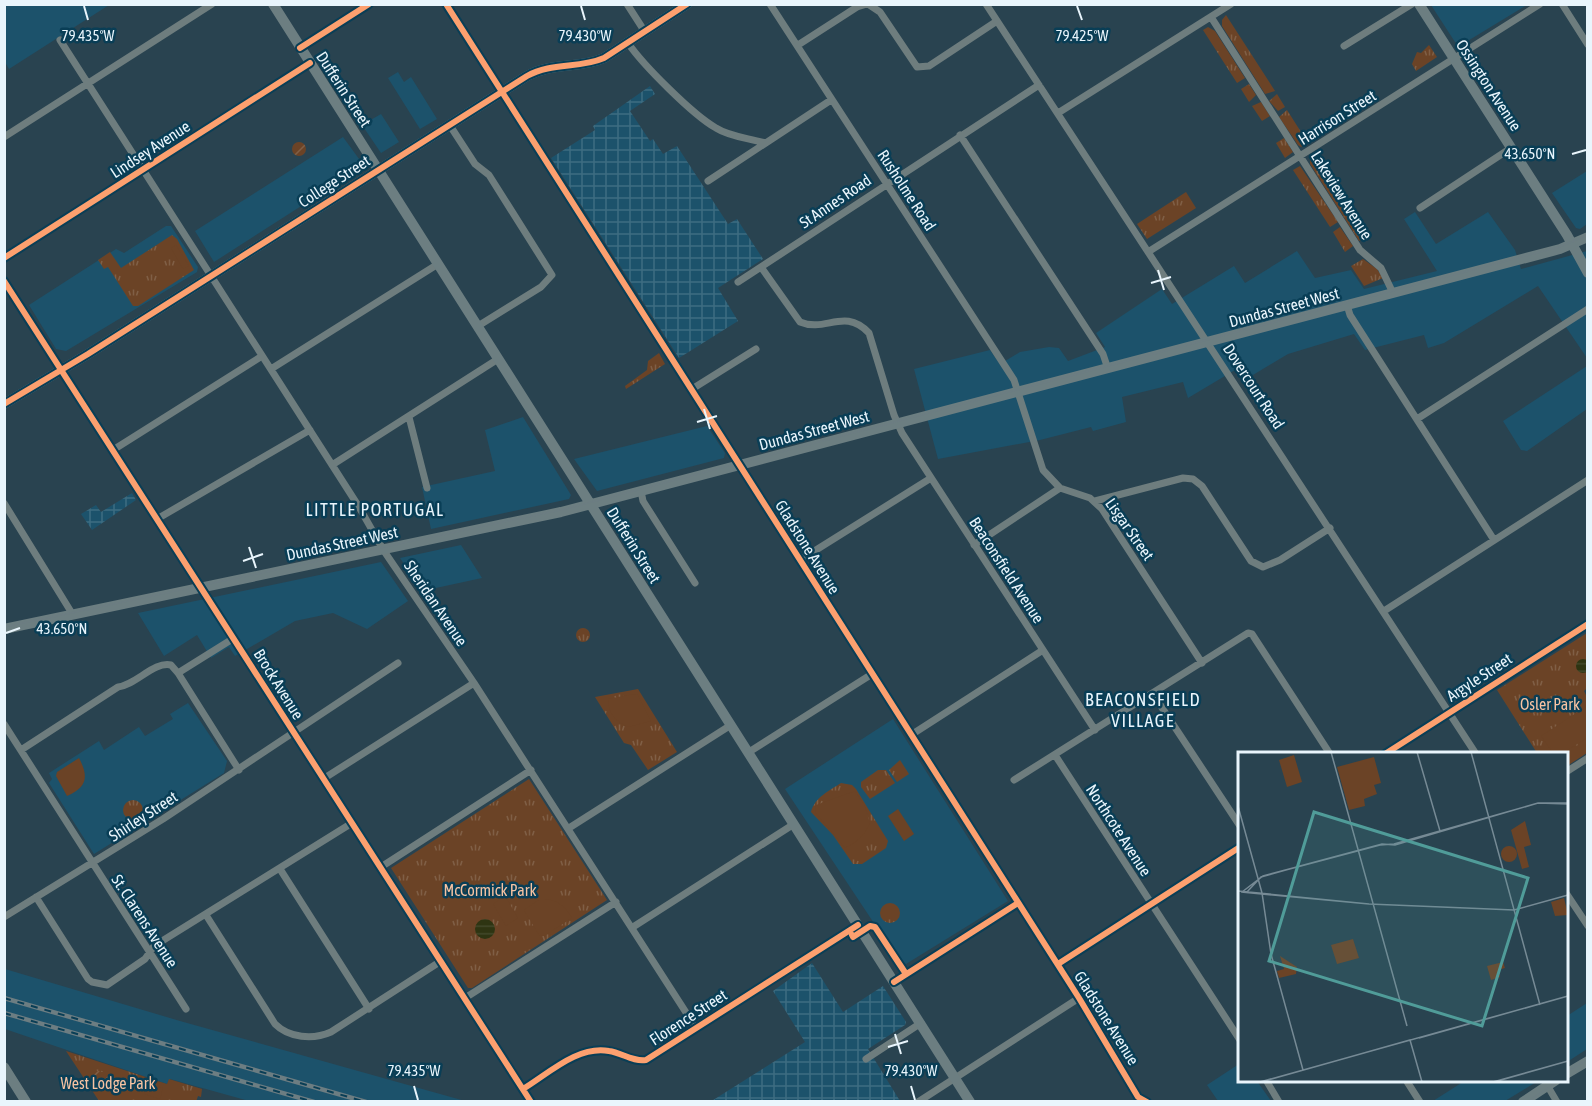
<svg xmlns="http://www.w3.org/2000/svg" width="1592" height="1106" font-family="'Asap Condensed',sans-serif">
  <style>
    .built { fill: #1c526b }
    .industrial { fill: url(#industrial-grid) }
    .grass { fill: url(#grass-tufts) }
    .garden { fill: url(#garden-furrows) }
    .pitch { fill: #6b4326 }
    .water { fill: url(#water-rules) }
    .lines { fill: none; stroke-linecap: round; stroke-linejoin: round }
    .street { stroke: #6e7d7e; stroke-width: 7 }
    .secondary { stroke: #6c7e81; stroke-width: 10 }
    .tram { stroke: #6c7d82; stroke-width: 1.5 }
    .rail-casing { stroke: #6c7d82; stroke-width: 4.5 }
    .rail { stroke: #093e56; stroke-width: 2; stroke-dasharray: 7; stroke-linecap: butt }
    .cycleway-casing { stroke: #093e56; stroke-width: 10 }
    .cycleway { stroke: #fca06f; stroke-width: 6 }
    .ticks { fill: none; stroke: #e9f5fc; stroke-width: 2 }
    .labels { text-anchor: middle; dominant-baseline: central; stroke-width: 5; stroke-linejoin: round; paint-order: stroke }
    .street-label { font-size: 16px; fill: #e9f5fc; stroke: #093e56 }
    .park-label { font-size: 16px; fill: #f7c3a2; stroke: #093e56 }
    .neighbourhood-label { font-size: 18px; letter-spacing: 1.5px; fill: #e9f5fc; stroke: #093e56 }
    .inset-road { fill: none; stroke: #768a95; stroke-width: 1.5 }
    .view { fill: #509c99; fill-opacity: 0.15; stroke: #509c99; stroke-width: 3 }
    .inset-edge { fill: none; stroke: #e9f5fc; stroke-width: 3 }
    .ticks-label { font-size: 15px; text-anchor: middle; fill: #e9f5fc; stroke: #093e56; stroke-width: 5; stroke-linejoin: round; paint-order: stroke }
  </style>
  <defs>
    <pattern id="industrial-grid" width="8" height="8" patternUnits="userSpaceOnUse" patternTransform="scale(1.5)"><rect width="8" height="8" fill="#1c526b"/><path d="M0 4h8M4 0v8" fill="none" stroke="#3d6c81"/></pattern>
    <pattern id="grass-tufts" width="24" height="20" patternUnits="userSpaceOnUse" patternTransform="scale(1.5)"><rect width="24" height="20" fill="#6b4326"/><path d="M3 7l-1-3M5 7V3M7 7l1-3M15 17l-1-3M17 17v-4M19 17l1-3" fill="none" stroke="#805f46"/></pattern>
    <pattern id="garden-furrows" width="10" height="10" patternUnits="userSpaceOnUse" patternTransform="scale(1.5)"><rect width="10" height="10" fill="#6b4326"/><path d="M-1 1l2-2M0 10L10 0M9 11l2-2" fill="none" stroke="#805f46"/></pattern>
    <pattern id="water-rules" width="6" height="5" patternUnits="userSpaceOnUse" patternTransform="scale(1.5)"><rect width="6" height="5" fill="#2e3412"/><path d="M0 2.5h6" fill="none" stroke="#42482a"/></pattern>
  </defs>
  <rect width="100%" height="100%" fill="#294350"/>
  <path class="built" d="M5,5H109L9,69L5,62Z
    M1431,5H1527L1461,45L1455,42Z
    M398,72L404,82L411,77L437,119L420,129L388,78Z
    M381,114L399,142L381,153L362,125Z
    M343,137L362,163L359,169L214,262L195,231Z
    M1587,171V224L1580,229L1576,228L1552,193Z
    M1415,212L1436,244L1488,212L1515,250L1521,269L1587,251V358L1538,286L1444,343L1428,348L1424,335L1365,350L1354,334L1288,354L1243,381L1235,370L1188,398L1183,382L1122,397L1126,422L1093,431L1091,427L1040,440L938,459L914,369L990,350L1000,364L1020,352L1049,347L1059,348L1068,361L1105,347L1096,333L1162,289L1172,304L1234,266L1245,283L1297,251L1315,278L1351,270L1364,289L1437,271L1404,219Z
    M166,226H171L198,267L197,272L66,351L56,349L29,305L116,249L124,253Z
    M1587,366V409L1527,451L1521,450L1503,421Z
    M523,417L571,495L569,499L431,529L422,487L495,471L485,430Z
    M707,426L725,453L724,458L597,491L574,459Z
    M461,545L482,578L422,591L400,558Z
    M381,562L408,601L367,629L333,613L295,621L235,656L229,647L211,658L197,635L164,656L138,613Z
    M188,703L227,761L224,773L94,854L49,783L52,779L49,773L99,741L104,750L139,727L145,736L173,719L170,714Z
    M893,719L1008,901L906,964L899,961L785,789Z
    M5,969L180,1021L465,1101H249L170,1079L167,1084L5,1029Z
    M1587,1003V1049L1567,1062V1016Z
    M1239,1064L1240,1080L1257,1081L1271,1101H1218L1207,1085Z
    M1466,1080H1538V1081L1505,1101H1433Z"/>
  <path class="industrial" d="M650,86L655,94L630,111L650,141L653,139L663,154L677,146L728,224L737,219L763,259L718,288L738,321L679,358L551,158L595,130L593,126Z
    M132,493L136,500L92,530L81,514L96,505L101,512Z
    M812,963L843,1012L883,986L906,1022L905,1025L868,1049L900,1101L710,1102L805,1042L773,991Z"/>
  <path class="grass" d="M1226,15L1275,91L1265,94L1222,26V20Z
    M1208,27L1215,31L1245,78L1237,83L1203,30Z
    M1429,45L1437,57L1416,71L1412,64L1417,52L1421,53Z
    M1249,84L1256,95L1249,102L1241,89Z
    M1277,94L1285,107L1278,111L1269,101Z
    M1261,102L1270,116L1262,121L1252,106Z
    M1287,110L1308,143L1301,147L1298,145L1279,117Z
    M1284,138L1293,152L1285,158L1276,143Z
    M1316,155L1369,237L1359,241L1310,164V160Z
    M1300,166L1338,222L1330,227L1293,170Z
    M1186,192L1196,208L1147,239L1137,224Z
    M1340,227L1353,246L1345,252L1333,232Z
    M172,235L177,239L194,270L138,306H133L108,267L104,269L98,260L110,252L121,268Z
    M1363,259L1377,269L1383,278L1364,286L1351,266Z
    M659,353L665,364L626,389L625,386L647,370L648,361Z
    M576 635a7 7 0 1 1 14 0a7 7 0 1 1-14 0Z
    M1587,633V688L1584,691L1587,697V753L1567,766L1566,754L1537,753L1497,690Z
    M638,689L677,752L648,770L631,745L624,743L595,697Z
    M900,760L909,774L897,782L889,770Z
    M878,770H886L895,783L870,799L861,787V782Z
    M529,779L607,900L472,988H468L391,868Z
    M841,783L852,785L856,789L888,841L886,848L862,864H853L833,835L811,812C815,797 829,791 841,783Z
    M123 810a10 10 0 1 1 20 0a10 10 0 1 1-20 0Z
    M880 913a10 10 0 1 1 20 0a10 10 0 1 1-20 0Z
    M66,1051L167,1084L169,1079L202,1089L201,1097L198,1096L196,1102L99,1101Z"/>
  <path class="garden" d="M292 149a7 7 0 1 1 14 0a7 7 0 1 1-14 0Z
    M89,1069L107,1073L110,1079L95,1088L85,1072Z"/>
  <path class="pitch" d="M176,245L189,266L183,269L171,248Z
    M634,694L638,695L651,721L628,727C615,721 608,713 608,699Z
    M1587,706V738L1563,753H1553L1541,736Z
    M79,758C89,777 87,787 67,796L56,776L57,772Z
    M855,791L864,804L870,823C864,836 857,842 845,848L815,812L816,805Z
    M898,809L914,834L904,841L888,816Z
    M505,896L518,918L506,926L493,904Z
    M540,899C556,898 564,905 572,918L544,936L539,935L524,910Z
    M147,1084L163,1088L160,1099L144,1094Z"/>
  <path class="water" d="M1576 666a7 7 0 1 1 14 0a7 7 0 1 1-14 0Z
    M475 929a10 10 0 1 1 20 0a10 10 0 1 1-20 0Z"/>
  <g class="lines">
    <path class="street" d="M446,4L1079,998L1138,1097L1147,1102
      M627,4L645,32
      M770,4L1014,380L1043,470L1060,488L1090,498L1102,509L1202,663
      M868,4L880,12L917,67L929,66L997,21
      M986,4L1476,754
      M1562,4L1588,45
      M1211,17L1360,250L1381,268L1393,293
      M60,40L359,507L384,551L474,683L696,1028
      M628,43C643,65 693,115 716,128C730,137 749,138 765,143
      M798,45L857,7L867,4
      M1344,46L1412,4
      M300,48L369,4
      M1058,113L1231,4
      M449,124L475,164L489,175L552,275L541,287L478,326
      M960,135L1103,354L1108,369
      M4,137L212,4
      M708,181L831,100
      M1420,208L1511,148
      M1148,252L1540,4
      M4,258L310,63
      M761,267L800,322C826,333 844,307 869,333L894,415L902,433L1095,730
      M4,281L531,1102
      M738,282L1039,85
      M1347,305L1350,315L1494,540
      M271,369L438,264
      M692,389L756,349
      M409,417L427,488
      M1417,419L1588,309
      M113,450L262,356
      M332,465L498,359
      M641,491L643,501L695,583
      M1095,501L1183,478L1193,479L1202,486L1251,561L1263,567L1280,560L1330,528
      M4,503L73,615
      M157,519L310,430
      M974,545L1060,488
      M800,560L931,478
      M1384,611L1588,480
      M178,673L239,770
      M1153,694L1240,826
      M4,724L186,1009
      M911,735L1043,650
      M21,750L118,687C136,685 154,661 171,665L178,673L234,638
      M749,752L872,674
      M1385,754L1588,624
      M1055,755L1240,1040
      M1566,772L1588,758
      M323,779L474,683
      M1014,780L1248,633L1252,634L1330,754
      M569,828L731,725
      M381,867L531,770
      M280,869L369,1009
      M1566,893L1588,926
      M36,897L88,979L92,982L107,985L145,959L154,946L352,823
      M206,915L275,1024C289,1038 313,1040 331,1032L441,961
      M4,917L163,819L398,663
      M633,927L794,824
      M1058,964L1240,847
      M894,982L1018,903
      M465,998L616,902
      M866,1059L921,1023
      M1266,1080L1279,1102
      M1406,1080L1420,1102
      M1544,1080L1557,1102
      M523,1089C548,1074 578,1045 609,1051C622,1053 633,1062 646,1060L858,925
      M918,1102L1079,998"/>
    <path class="secondary" d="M273,4L970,1102
      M1419,4L1567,235L1588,273
      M4,404L88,354L527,76C552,62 579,69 604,58L687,4
      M4,629L561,512L1560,249L1588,237
      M4,1067L26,1102
      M1566,1074L1588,1061
      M1523,1102L1556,1080"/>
    <path class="tram" d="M4,406L83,359L522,80L553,68L599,63L690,4
      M4,627L565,509L1559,247L1588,235
      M1566,1072L1588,1059
      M1527,1102L1560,1080"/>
    <g class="rail-casing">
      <path id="rail" d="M4,998L366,1102
        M4,1013L314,1102"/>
    </g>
    <use href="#rail" class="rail"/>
    <g class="cycleway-casing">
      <path id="cycleway" d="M446,4L1079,998L1138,1097L1147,1102
        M300,48L369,4
        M4,258L310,63
        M4,281L531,1102
        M4,404L88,354L527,76C552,62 579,69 604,58L687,4
        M1385,754L1588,624
        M852,935L853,937L870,926L875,927L906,974
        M1058,964L1240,847
        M894,982L1018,903
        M523,1089C548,1074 578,1045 609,1051C622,1053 633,1062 646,1060L858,925"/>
    </g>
    <use href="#cycleway" class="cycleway"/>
  </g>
  <path class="ticks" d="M84,6L88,20M581,6L585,20M1077,6L1082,20M1572,154L1586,150M1158,270L1164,290M1151,283L1171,277M704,409L710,429M697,422L717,416M249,547L256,568M243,561L263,554M6,633L20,628M895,1034L901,1054M888,1047L908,1041M414,1086L418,1100M911,1086L915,1100"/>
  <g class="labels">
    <g class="street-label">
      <text transform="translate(1489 85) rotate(57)">Ossington Avenue</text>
      <text transform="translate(344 89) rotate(57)">Dufferin Street</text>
      <text transform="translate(1337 117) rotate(-32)">Harrison Street</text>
      <text transform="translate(150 149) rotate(-33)">Lindsey Avenue</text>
      <text transform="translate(334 181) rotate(-33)">College Street</text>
      <text transform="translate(907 190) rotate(57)">Rusholme Road</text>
      <text transform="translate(1342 195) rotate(58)">Lakeview Avenue</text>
      <text transform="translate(835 201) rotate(-34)">St Annes Road</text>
      <text transform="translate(1284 307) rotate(-15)">Dundas Street West</text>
      <text transform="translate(1254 386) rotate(57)">Dovercourt Road</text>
      <text transform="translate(814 430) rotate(-15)">Dundas Street West</text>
      <text transform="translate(1130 529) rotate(55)">Lisgar Street</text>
      <text transform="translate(342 543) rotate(-12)">Dundas Street West</text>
      <text transform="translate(634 545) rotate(58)">Dufferin Street</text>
      <text transform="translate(808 547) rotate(58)">Gladstone Avenue</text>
      <text transform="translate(1007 570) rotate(57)">Beaconsfield Avenue</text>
      <text transform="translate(436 603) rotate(56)">Sheridan Avenue</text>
      <text transform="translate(1479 677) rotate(-33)">Argyle Street</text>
      <text transform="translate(279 684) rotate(58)">Brock Avenue</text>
      <text transform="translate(143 816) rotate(-33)">Shirley Street</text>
      <text transform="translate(1119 830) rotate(57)">Northcote Avenue</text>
      <text transform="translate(145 921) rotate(57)">St. Clarens Avenue</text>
      <text transform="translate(688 1017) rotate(-33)">Florence Street</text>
      <text transform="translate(1107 1018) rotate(58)">Gladstone Avenue</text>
    </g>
    <g class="park-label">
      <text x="1550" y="704">Osler Park</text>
      <text x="490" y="890">McCormick Park</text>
      <text x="108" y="1083">West Lodge Park</text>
    </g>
    <g class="neighbourhood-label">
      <text x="375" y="509">LITTLE PORTUGAL</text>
      <text x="1143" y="699">BEACONSFIELD<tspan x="1143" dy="21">VILLAGE</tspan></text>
    </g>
  </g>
  <g transform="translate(1238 752)">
    <rect width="330" height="330" fill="#294350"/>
    <path d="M56,3L64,30L49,35L41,8ZM136,5L143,31L136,33L139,42L126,47L127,54L111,58L99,15ZM287,69L293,93L286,95L291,115L284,117L273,78ZM263 102a8 8 0 1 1 16 0a8 8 0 1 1-16 0ZM326,146L330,163L317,164L313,150ZM115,187L121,206L99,212L93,193ZM42,204L59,215L58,222L41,226L39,219L46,217ZM265,210L267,216L260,218L262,225L253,228L249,214Z" fill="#6b4326"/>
    <path class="inset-road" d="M93,0L169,274M179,0L202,79M233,0L302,253M0,54L24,141L33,202L65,318M0,139L131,152L276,158L330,143M3,140L131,152L276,158L330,143M4,140L25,124L142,93L156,92L300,51H330M8,141L23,125L62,114L144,92L157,93L300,51L330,52M181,286L330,244M22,330L330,244M23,330L172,288L184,330M255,330L330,309M256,330L330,309"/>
    <path class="view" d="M76,60L290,126L244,274L31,209Z"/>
    <rect width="330" height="330" class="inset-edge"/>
  </g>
  <g class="ticks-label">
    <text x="88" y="41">79.435°W</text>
    <text x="585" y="41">79.430°W</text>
    <text x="1082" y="41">79.425°W</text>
    <text x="1530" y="159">43.650°N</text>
    <text x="62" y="634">43.650°N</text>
    <text x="414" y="1076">79.435°W</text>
    <text x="911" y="1076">79.430°W</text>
  </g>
  <rect width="1592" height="1106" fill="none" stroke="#e9f5fc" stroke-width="12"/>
</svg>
